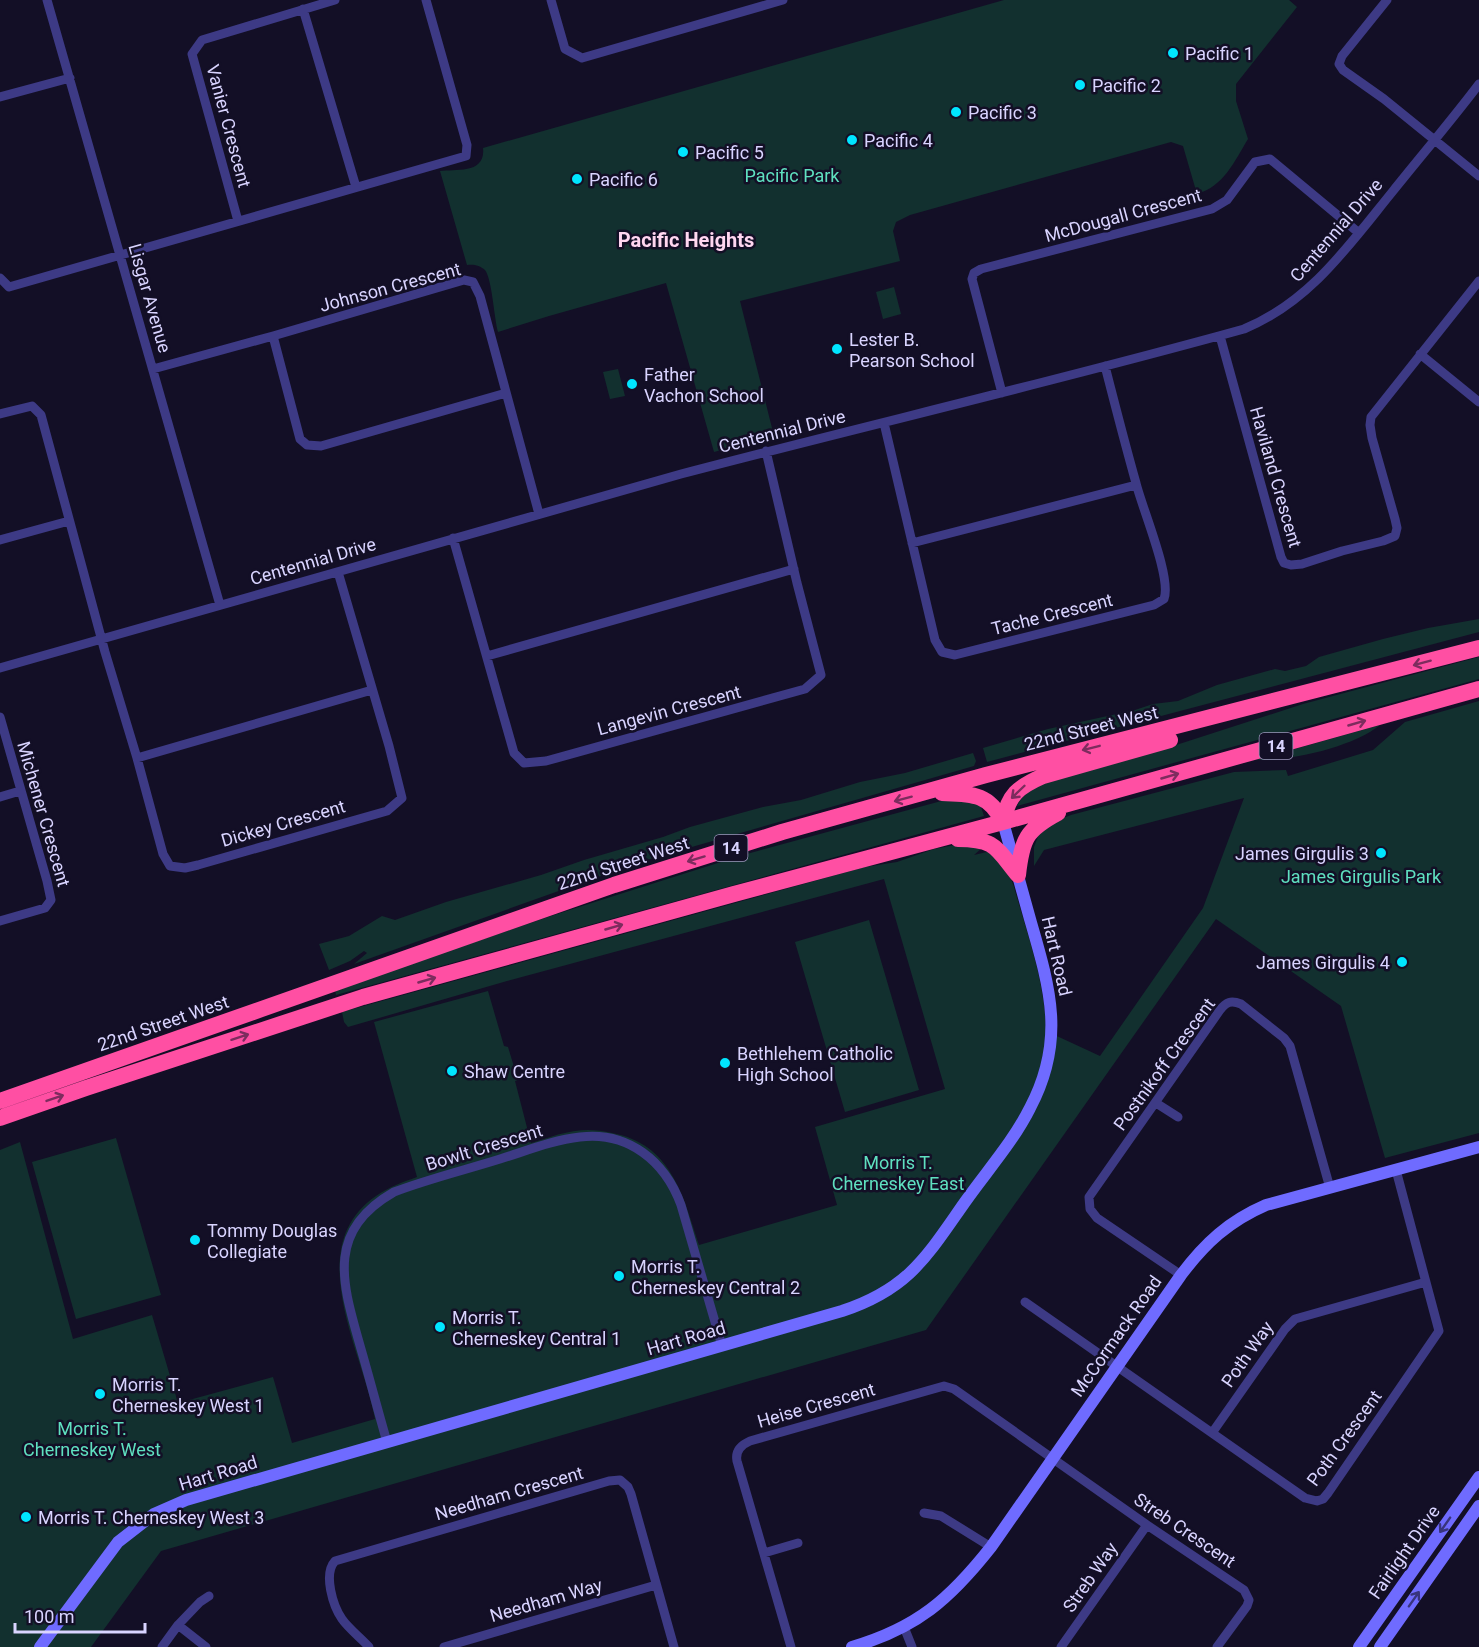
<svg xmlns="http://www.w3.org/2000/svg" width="1479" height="1647" font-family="Roboto,sans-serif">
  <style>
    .green { fill: #12302f }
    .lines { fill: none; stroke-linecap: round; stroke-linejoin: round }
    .street { stroke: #3d3a85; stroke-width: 9 }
    .secondary { stroke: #6f6bff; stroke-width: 12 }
    .highway { stroke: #ff4fa3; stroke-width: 16 }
    .oneway { stroke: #7d2c5e }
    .oneway2 { stroke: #38347d }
    .poi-dot { fill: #00e5ff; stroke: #130f26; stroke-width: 2 }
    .labels { text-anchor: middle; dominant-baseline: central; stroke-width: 5; stroke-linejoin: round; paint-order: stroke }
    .shield { fill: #130f26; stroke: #9e99be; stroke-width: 1.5 }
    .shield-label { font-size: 16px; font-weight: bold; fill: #d9d4ff }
    .poi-label { font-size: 18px; fill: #d9d4ff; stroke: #130f26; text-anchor: start }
    .street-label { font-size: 18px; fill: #d9d4ff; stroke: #130f26 }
    .park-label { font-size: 18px; fill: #5fe0c0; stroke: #130f26 }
    .neighbourhood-label { font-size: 20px; font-weight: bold; fill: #ffd6f0; stroke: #130f26 }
  </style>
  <rect width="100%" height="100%" fill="#130f26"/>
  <path class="green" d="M1004,0H1289L1297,7L1236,84V101L1248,139C1234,162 1224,186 1197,194L1183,146L1171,142L910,215L896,222L893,231L900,261L740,301L774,436L714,452L666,283L549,316L498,332C494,317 492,279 485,270C480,265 473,264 467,265L440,171C456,169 486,174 483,148Z
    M894,287L901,314L883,319L876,292Z
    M618,369L625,396L610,399L603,372Z
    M1479,619V632L987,762L983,748L1048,729L1135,710L1153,704L1178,701L1217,685L1275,669L1285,671L1306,666L1319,657L1383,639L1428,628Z
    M1479,657V679L1017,806L1021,799L1036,785L1170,747L1303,704Z
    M1479,701V1133L1385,1158L1341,1006L1216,919L926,1330L161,1551L91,1647H0V1150L20,1142L73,1339L152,1315L178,1403L273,1377L292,1443L375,1419C363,1352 301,1247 376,1196C389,1187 403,1182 417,1177L374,1022L488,991L504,1046L508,1047L518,1080L515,1081L531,1143C545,1139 560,1133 575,1131C587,1129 599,1130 612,1133C671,1144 683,1195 699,1245L837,1205L815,1127L945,1089L884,879L507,981L348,1027L344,1022L342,1012L865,867L897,862L934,849L955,845L983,847L974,855L991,851L1011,879L1014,887C1027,934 1045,981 1046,1031L1100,1056L1203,908L1244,798L1044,850L1034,866V847L1039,834L1045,825L1071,815L1234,772L1286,770L1288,776L1373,750L1405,722Z
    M1380,725C1353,747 1291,761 1256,760Z
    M973,753L976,761L974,766L643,861L354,964L367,953L364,951L350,961L329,970L319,944L349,936L382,916L395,920L446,902L541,875L584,860L663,837L690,827L763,807L801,800L860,782L905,773Z
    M945,800L979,801L984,816L336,995L335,989L557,914L743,855Z
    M869,920L919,1090L845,1112L795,942Z
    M116,1138L161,1295L76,1319L32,1162Z"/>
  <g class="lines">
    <path class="street" d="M47,0L220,605
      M551,0L565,49L582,58L783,0
      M1387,0L1342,56L1339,64L1343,70L1384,99L1479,176
      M303,9L356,187
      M0,97L70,78
      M238,221L192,54L202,40L335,0
      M0,278L9,287L466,156L467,145L426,0
      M273,336L300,439L307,445L321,446L506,393
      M1220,336L1281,557L1284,563L1291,565L1302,564L1342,551L1383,541L1395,536L1397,528L1395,519L1372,438L1370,425L1371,417L1479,281
      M1420,354L1479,402
      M153,369L273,336L464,280L473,282L480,296L539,514
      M1002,393L972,279L974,273L981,269L1212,209L1227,200L1255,162L1270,159L1359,233
      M0,414L32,406L41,415L105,652L137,758L163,854L170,866L185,868L198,865L387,811L402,798L389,746L338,572
      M884,423L935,640L942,652L955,655L1154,605L1164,599C1172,578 1142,508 1136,483C1125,444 1115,405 1105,366
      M453,538L514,753L524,763L546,761L805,689L821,675L797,583L766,451
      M0,540L69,521
      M912,543L1136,485
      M487,656L794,569
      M0,668L681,474C868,425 1057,381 1244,329C1310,302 1349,245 1393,191C1421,156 1451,121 1479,84
      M0,717L47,881L51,900L45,908L0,921
      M137,758L372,690
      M0,797L20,791
      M1156,1103L1178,1117
      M1181,1275L1097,1218L1090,1209L1089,1197L1220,1010C1226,1002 1231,1000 1241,1004L1284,1038L1290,1046L1330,1188
      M1025,1302L1305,1498L1317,1501L1323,1499L1328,1493L1439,1331L1396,1170
      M1212,1433L1285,1329L1295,1319L1426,1282
      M387,1442C378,1411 370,1380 361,1349C343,1285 324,1232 394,1192C428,1179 465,1170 500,1159C526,1151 553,1140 580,1137C628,1131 665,1161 681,1205L722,1346
      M924,1513L941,1516L991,1547
      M764,1553L798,1543
      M178,1625L200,1602L209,1596
      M904,1627L912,1647
      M162,1647L178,1625L206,1647
      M369,1647C361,1638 349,1629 342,1619C333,1606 323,1574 335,1561L609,1481L620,1480L628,1487L631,1494L674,1647
      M444,1647L656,1585
      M791,1647L737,1461C735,1451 741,1445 750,1441L944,1386L954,1389L1147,1525L1244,1590L1249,1600L1247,1606L1217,1647
      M1061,1647L1147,1525"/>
    <path class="secondary" d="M40,1647L118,1542L154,1514L186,1500L842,1311C909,1289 927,1256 965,1202C986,1172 1013,1142 1030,1108C1066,1040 1050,988 1030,919C1021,887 1012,855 1003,822
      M852,1647C917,1628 950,1599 991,1547L1181,1275C1205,1243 1229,1221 1266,1205L1479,1147
      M1359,1647L1479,1477
      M1380,1647L1479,1506"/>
    <path class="highway" d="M942,793C972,794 989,793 1003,822
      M1003,822C1008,795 1018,787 1043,776L1170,740
      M958,839C996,839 996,848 1018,875
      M1018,875C1022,839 1026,830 1058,813
      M0,1101L614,885L782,832L986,775L1479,648
      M0,1118L86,1088L363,997L734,894L1003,822L1479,689"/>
  </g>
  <defs><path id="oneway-shaft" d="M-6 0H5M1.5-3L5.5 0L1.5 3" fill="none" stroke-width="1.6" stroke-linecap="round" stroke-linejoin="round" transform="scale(1.5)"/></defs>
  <g class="oneway">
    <use href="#oneway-shaft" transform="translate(1422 663) rotate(165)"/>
    <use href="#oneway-shaft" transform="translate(1357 723) rotate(-16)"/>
    <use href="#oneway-shaft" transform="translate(1091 748) rotate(166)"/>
    <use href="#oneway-shaft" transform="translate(1170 776) rotate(-16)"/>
    <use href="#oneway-shaft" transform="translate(1018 792) rotate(136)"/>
    <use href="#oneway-shaft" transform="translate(903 799) rotate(165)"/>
    <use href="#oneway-shaft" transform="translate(696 859) rotate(163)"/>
    <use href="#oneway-shaft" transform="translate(614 927) rotate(-16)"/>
    <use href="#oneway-shaft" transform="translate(427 980) rotate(-16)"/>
    <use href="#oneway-shaft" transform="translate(240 1037) rotate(-18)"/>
    <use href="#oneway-shaft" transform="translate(55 1098) rotate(-19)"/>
  </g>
  <g class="oneway2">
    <use href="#oneway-shaft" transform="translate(1445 1525) rotate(125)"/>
    <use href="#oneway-shaft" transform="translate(1414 1599) rotate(-55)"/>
  </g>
  <g class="poi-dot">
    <circle cx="1173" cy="53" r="6"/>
    <circle cx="1080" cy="85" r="6"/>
    <circle cx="956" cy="112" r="6"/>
    <circle cx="852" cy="140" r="6"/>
    <circle cx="683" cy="152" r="6"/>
    <circle cx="577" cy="179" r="6"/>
    <circle cx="837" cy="349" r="6"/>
    <circle cx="632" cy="384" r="6"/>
    <circle cx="1381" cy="853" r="6"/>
    <circle cx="1402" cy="962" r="6"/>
    <circle cx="725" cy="1063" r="6"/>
    <circle cx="452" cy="1071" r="6"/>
    <circle cx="195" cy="1240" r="6"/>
    <circle cx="619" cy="1276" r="6"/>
    <circle cx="440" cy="1327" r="6"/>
    <circle cx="100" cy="1394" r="6"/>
    <circle cx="26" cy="1517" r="6"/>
  </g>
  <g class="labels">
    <g class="shield">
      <rect x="1259.5" y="733" width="33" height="26" rx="4.5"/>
      <rect x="714.5" y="835" width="33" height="26" rx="4.5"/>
    </g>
    <g class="shield-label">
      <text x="1276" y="746">14</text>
      <text x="731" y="848">14</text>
    </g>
    <g class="poi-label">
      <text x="1185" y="53">Pacific 1</text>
      <text x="1092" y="85">Pacific 2</text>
      <text x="968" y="112">Pacific 3</text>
      <text x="864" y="140">Pacific 4</text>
      <text x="695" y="152">Pacific 5</text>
      <text x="589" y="179">Pacific 6</text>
      <text x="849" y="339">Lester B.<tspan x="849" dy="21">Pearson School</tspan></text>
      <text x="644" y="374">Father<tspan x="644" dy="21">Vachon School</tspan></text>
      <text x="1369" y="853" text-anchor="end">James Girgulis 3</text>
      <text x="1390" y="962" text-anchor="end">James Girgulis 4</text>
      <text x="737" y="1053">Bethlehem Catholic<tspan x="737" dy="21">High School</tspan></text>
      <text x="464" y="1071">Shaw Centre</text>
      <text x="207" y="1230">Tommy Douglas<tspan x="207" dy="21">Collegiate</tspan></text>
      <text x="631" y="1266">Morris T.<tspan x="631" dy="21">Cherneskey Central 2</tspan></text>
      <text x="452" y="1317">Morris T.<tspan x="452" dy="21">Cherneskey Central 1</tspan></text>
      <text x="112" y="1384">Morris T.<tspan x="112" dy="21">Cherneskey West 1</tspan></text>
      <text x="38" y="1517">Morris T. Cherneskey West 3</text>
    </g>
    <g class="street-label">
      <text transform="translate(229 126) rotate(75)">Vanier Crescent</text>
      <text transform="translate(1123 215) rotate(-15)">McDougall Crescent</text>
      <text transform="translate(1336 230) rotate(-49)">Centennial Drive</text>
      <text transform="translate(390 287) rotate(-15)">Johnson Crescent</text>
      <text transform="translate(150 298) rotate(74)">Lisgar Avenue</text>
      <text transform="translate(782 431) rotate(-14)">Centennial Drive</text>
      <text transform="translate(1276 477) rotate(74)">Haviland Crescent</text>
      <text transform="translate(313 561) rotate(-16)">Centennial Drive</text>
      <text transform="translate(1052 614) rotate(-14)">Tache Crescent</text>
      <text transform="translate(669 710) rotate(-15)">Langevin Crescent</text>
      <text transform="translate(1091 728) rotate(-14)">22nd Street West</text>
      <text transform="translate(44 814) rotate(74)">Michener Crescent</text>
      <text transform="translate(283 823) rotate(-16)">Dickey Crescent</text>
      <text transform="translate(623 863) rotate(-18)">22nd Street West</text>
      <text transform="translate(1057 956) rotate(77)">Hart Road</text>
      <text transform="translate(163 1023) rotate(-19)">22nd Street West</text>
      <text transform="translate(1164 1064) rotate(-54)">Postnikoff Crescent</text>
      <text transform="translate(484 1147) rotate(-17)">Bowlt Crescent</text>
      <text transform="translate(1116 1336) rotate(-55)">McCormack Road</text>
      <text transform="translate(686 1338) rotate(-16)">Hart Road</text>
      <text transform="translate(1247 1354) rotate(-55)">Poth Way</text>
      <text transform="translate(816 1405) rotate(-16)">Heise Crescent</text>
      <text transform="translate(1344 1438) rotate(-54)">Poth Crescent</text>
      <text transform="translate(218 1473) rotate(-17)">Hart Road</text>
      <text transform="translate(509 1493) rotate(-16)">Needham Crescent</text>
      <text transform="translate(1185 1530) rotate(34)">Streb Crescent</text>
      <text transform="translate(1404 1552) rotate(-55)">Fairlight Drive</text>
      <text transform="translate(1090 1577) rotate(-55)">Streb Way</text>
      <text transform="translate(546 1600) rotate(-16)">Needham Way</text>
    </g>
    <g class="park-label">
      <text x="792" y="175">Pacific Park</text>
      <text x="1361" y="876">James Girgulis Park</text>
      <text x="898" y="1162">Morris T.<tspan x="898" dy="21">Cherneskey East</tspan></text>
      <text x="92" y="1428">Morris T.<tspan x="92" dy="21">Cherneskey West</tspan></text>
    </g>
    <g class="neighbourhood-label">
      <text x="686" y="240">Pacific Heights</text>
    </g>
  </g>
  <path d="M15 1623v9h130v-9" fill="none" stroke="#d9d4ff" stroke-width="3"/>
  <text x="24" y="1623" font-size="18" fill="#d9d4ff" stroke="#130f26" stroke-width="4.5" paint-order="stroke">100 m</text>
</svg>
